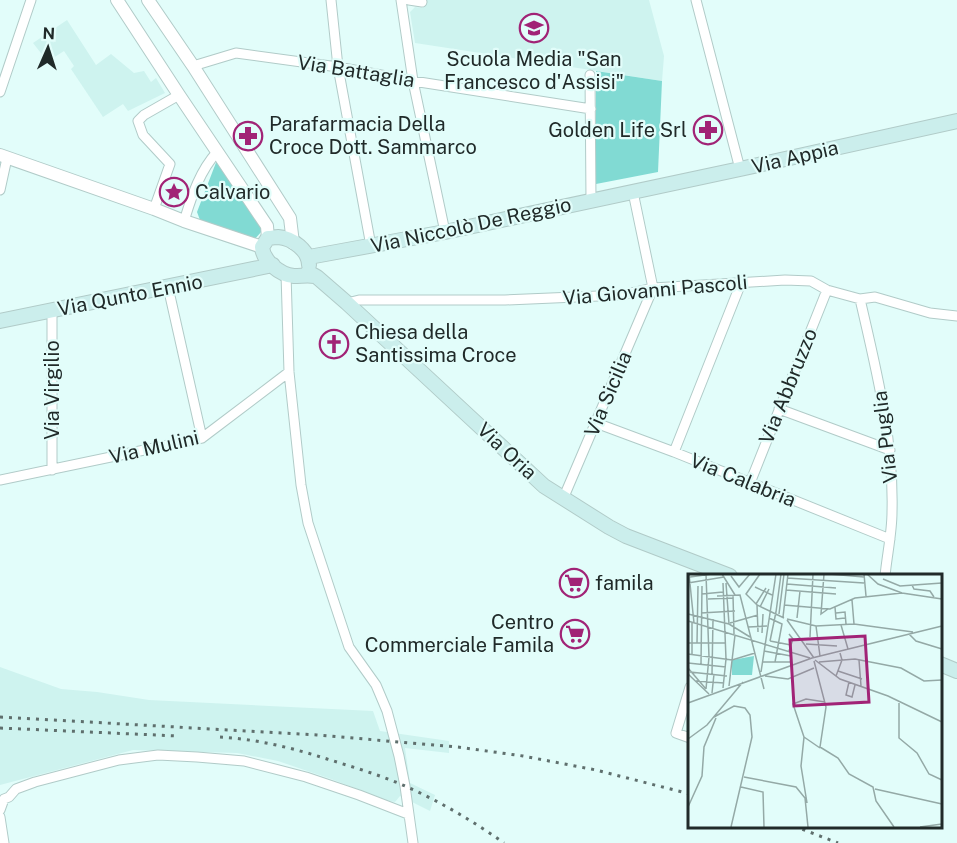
<svg xmlns="http://www.w3.org/2000/svg" width="957" height="843" font-family="'Public Sans',sans-serif">
  <style>
    .built { fill: #cef3ef }
    .green { fill: #81dad3 }
    .lines { fill: none; stroke-linecap: round; stroke-linejoin: round }
    .minor-casing { stroke: #b1cbc8; stroke-width: 11 }
    .tertiary-casing { stroke: #b1cbc8; stroke-width: 14 }
    .secondary-casing { stroke: #b1cbc8; stroke-width: 16 }
    .minor { stroke: #fff; stroke-width: 9 }
    .tertiary { stroke: #fff; stroke-width: 12 }
    .secondary { stroke: #cbeeec; stroke-width: 14 }
    .rail { stroke: #5f6f6d; stroke-width: 3; stroke-dasharray: 3 6; stroke-linecap: butt }
    .labels { text-anchor: middle; dominant-baseline: central; stroke-width: 4.5; stroke-linejoin: round; paint-order: stroke }
    .poi-label { font-size: 20px; fill: #202a29; stroke: #e2fdfa; text-anchor: start }
    .street-label { font-size: 20px; fill: #202a29; stroke: #e2fdfa }
    .inset-road { fill: none; stroke: #94a9a6; stroke-width: 1.5 }
    .view { fill: #a12376; fill-opacity: 0.15; stroke: #a12376; stroke-width: 3 }
    .inset-edge { fill: none; stroke: #202a29; stroke-width: 3 }
  </style>
  <rect width="100%" height="100%" fill="#e2fdfa"/>
  <path class="built" d="M424,0H649L664,56L662,81L415,43L410,12L415,7L423,8Z
    M67,20L96,65L111,54L134,73L144,71L151,82L156,78L165,93L128,111L123,104L103,117L71,69L74,66L64,51L50,60L47,56L44,57L33,43Z
    M0,667L61,689L97,692L149,700L373,711L380,731L449,741V753L405,748L410,783L435,795L430,811L400,796L395,802L389,801L331,779L278,761L237,753L133,750L0,785Z"/>
  <path class="green" d="M596,71L662,81L658,172L596,184Z
    M217,160L260,225L262,231L253,241L200,220L197,212Z"/>
  <g class="lines">
    <g class="minor-casing">
      <path id="minor" d="M331,0L338,67L371,246
        M401,0L413,81L445,232
        M409,0L422,2
        M696,0L740,169
        M193,66L236,53L338,67L413,81L591,109
        M590,75L591,200
        M0,92L31,0
        M0,190L7,158
        M154,209L170,164L143,135L138,121L144,115L179,95
        M184,221C192,196 199,172 217,152
        M286,274L289,372L301,485L308,523L349,647L376,685L387,711L399,756L405,786L413,843
        M168,287L202,438
        M860,299C876,369 894,439 892,512C892,533 887,555 885,576
        M347,303L359,300H505L622,295L653,288L785,280L811,281L827,290L860,299L875,297L930,313L957,316
        M52,310V470
        M779,409L890,450
        M596,423L674,452L890,539
        M674,452L741,283
        M0,480L202,438L289,372
        M750,483L827,290
        M563,499L653,288L633,192
        M690,687L676,733L690,738
        M0,810L4,799L9,797L16,789L35,782L119,760L158,755L197,757L244,761L306,777L359,795L408,814
        M0,817L4,843"/>
    </g>
    <g class="tertiary-casing">
      <path id="tertiary" d="M117,0L179,95L267,226L268,238
        M148,0L193,66L290,218L293,243
        M0,155L154,209L184,221L262,247"/>
    </g>
    <g class="secondary-casing">
      <path id="secondary" d="M309,257L445,232L740,169L957,121
        M309,265C309,251 293,238 278,237C276,237 271,238 268,238L262,247C263,261 280,275 294,276C302,276 307,275 315,276
        M308,272L317,277L347,303L544,486L609,527L626,536L730,576
        M0,321L273,265
        M940,664L957,671"/>
    </g>
    <use href="#minor" class="minor"/>
    <use href="#tertiary" class="tertiary"/>
    <use href="#secondary" class="secondary"/>
    <path class="rail" d="M0,717L317,735L458,747L523,756L596,770L690,794
      M0,728L178,736
      M220,737C256,739 293,748 327,759C353,767 380,775 405,786C439,801 473,821 504,843
      M794,826L838,843"/>
  </g>
  <defs>
    <g id="school-ring" transform="scale(1.5)"><circle r="9.5" fill="#e2fdfa" stroke="#a12376" stroke-width="1.5"/><path d="M0-5L7-2L0 1L-7-2ZM-4 1L0 2.5L4 1V4Q0 6-4 4Z" fill="#a12376"/></g>
    <g id="pharmacy-ring" transform="scale(1.5)"><circle r="9.5" fill="#e2fdfa" stroke="#a12376" stroke-width="1.5"/><path d="M-2-6h4v4h4v4h-4v4h-4v-4h-4v-4h4Z" fill="#a12376"/></g>
    <g id="sight-ring" transform="scale(1.5)"><circle r="9.5" fill="#e2fdfa" stroke="#a12376" stroke-width="1.5"/><path d="M0-6L1.8-2.2L6-1.7L2.9 1.2L3.7 5.4L0 3.3L-3.7 5.4L-2.9 1.2L-6-1.7L-1.8-2.2Z" fill="#a12376"/></g>
    <g id="church-ring" transform="scale(1.5)"><circle r="9.5" fill="#e2fdfa" stroke="#a12376" stroke-width="1.5"/><path d="M-1.2-6h2.4v3.5h3.3v2.4h-3.3V6h-2.4V-.1h-3.3v-2.4h3.3Z" fill="#a12376"/></g>
    <g id="supermarket-ring" transform="scale(1.5)"><circle r="9.5" fill="#e2fdfa" stroke="#a12376" stroke-width="1.5"/><path d="M-6-5.5h2.5l.6 2H6L4.5 2H-2.5L-4.4-4H-6ZM-1.5 3.2a1.3 1.3 0 1 0 .1 0ZM3 3.2a1.3 1.3 0 1 0 .1 0Z" fill="#a12376"/></g>
  </defs>
  <g fill-rule="evenodd">
    <use href="#school-ring" x="534" y="28"/>
    <use href="#pharmacy-ring" x="708" y="130"/>
    <use href="#pharmacy-ring" x="248" y="136"/>
    <use href="#sight-ring" x="174" y="192"/>
    <use href="#church-ring" x="334" y="344"/>
    <use href="#supermarket-ring" x="574" y="583"/>
    <use href="#supermarket-ring" x="575" y="634"/>
  </g>
  <g class="labels">
    <g class="poi-label">
      <text x="534" y="59" text-anchor="middle">Scuola Media "San<tspan x="534" dy="23">Francesco d'Assisi"</tspan></text>
      <text x="269" y="124">Parafarmacia Della<tspan x="269" dy="23">Croce Dott. Sammarco</tspan></text>
      <text x="687" y="130" text-anchor="end">Golden Life Srl</text>
      <text x="195" y="192">Calvario</text>
      <text x="355" y="332">Chiesa della<tspan x="355" dy="23">Santissima Croce</tspan></text>
      <text x="595" y="583">famila</text>
      <text x="554" y="622" text-anchor="end">Centro<tspan x="554" dy="23">Commerciale Famila</tspan></text>
    </g>
    <g class="street-label">
      <text transform="translate(356 71) rotate(9)">Via Battaglia</text>
      <text transform="translate(795 157) rotate(-13)">Via Appia</text>
      <text transform="translate(471 225) rotate(-12)">Via Niccolò De Reggio</text>
      <text transform="translate(655 290) rotate(-5)">Via Giovanni Pascoli</text>
      <text transform="translate(130 295) rotate(-11)">Via Qunto Ennio</text>
      <text transform="translate(788 386) rotate(-68)">Via Abbruzzo</text>
      <text transform="translate(52 390) rotate(-90)">Via Virgilio</text>
      <text transform="translate(608 394) rotate(-67)">Via Sicilia</text>
      <text transform="translate(885 437) rotate(-97)">Via Puglia</text>
      <text transform="translate(154 447) rotate(-13)">Via Mulini</text>
      <text transform="translate(507 451) rotate(43)">Via Oria</text>
      <text transform="translate(743 480) rotate(22)">Via Calabria</text>
    </g>
  </g>
  <g transform="translate(688 574)">
    <rect width="254" height="254" fill="#e2fdfa"/>
    <path d="M66,82L64,101H44V86Z" fill="#81dad3"/>
    <path class="inset-road" d="M1,0L6,49M34,0L47,21M72,0L58,20L69,31L96,44M136,0L133,40L140,35M141,0L176,3M176,0L178,22M179,0L190,10L214,19L254,25M43,2L51,13L62,0M2,3L24,0M99,4L176,9M195,5L212,12L254,9M0,9L36,3M35,9L38,85L35,114M38,9L41,50M99,10L148,14M224,11L226,15L242,17L246,23M67,13L84,21M98,16L148,20M14,20L35,18M45,21L46,60M29,22L52,21L76,115M20,25L45,24M164,26L166,50M68,30L78,14M69,31L70,58M96,31L142,35L167,24L214,19M72,33L81,15M147,33L148,45L157,44M88,38L93,0M13,39L47,37M148,39L157,38L158,50M0,40L41,50L62,63M91,40L96,0M95,43L100,0M81,44L94,50L87,88M109,44L112,17M99,45L128,52L166,50L225,58M99,46L126,84M0,47L122,84M4,48V81M42,49L70,41M153,51L160,75M128,52L132,82M60,53L79,52M74,59L75,40M221,60L228,67L254,75M122,63L125,0M82,67L88,38M82,67L103,71M0,69H37M9,69L10,12M118,70L149,72M76,77L103,82M101,77L105,65L101,60M0,80L44,86L67,79M127,86L152,105L200,122L254,148M171,86L173,112M126,87L138,133L132,173L150,184L161,200L185,213L188,227L206,253M75,88H102M131,88L167,85L213,94L236,107L254,106M0,89L38,93M13,90L14,12M0,94L18,115M150,97L174,105M2,98L39,102M73,98L88,0M0,100L21,120M24,100L25,45M77,102L100,105L126,94M148,102L154,86L152,79M8,107L36,109M161,108L158,121L164,123L167,111M41,112L47,61M18,115L21,83L18,0M24,119L26,100M0,129L124,84L254,52M211,129V164L229,179L241,200L254,206M26,143L46,132L57,134L62,141L64,163L43,253M116,163L132,174M0,165L19,151L55,108M56,203L108,213L117,224L120,253M53,213L75,218L76,253M187,215L254,230M119,229L113,192L116,163L105,130L118,125L137,128M0,233L14,202L16,173L28,144M232,253L254,250"/>
    <path class="view" d="M177,62L181,128L106,132L102,66Z"/>
    <rect width="254" height="254" class="inset-edge"/>
  </g>
  <g transform="translate(48 48) rotate(3)" stroke="#e2fdfa" stroke-width="4.5" paint-order="stroke">
  <path d="M0-4.5L10 22L0 15L-10 22Z" fill="#202a29"/>
  <text y="-9" font-size="16" font-weight="bold" text-anchor="middle" fill="#202a29">N</text>
  </g>
</svg>
